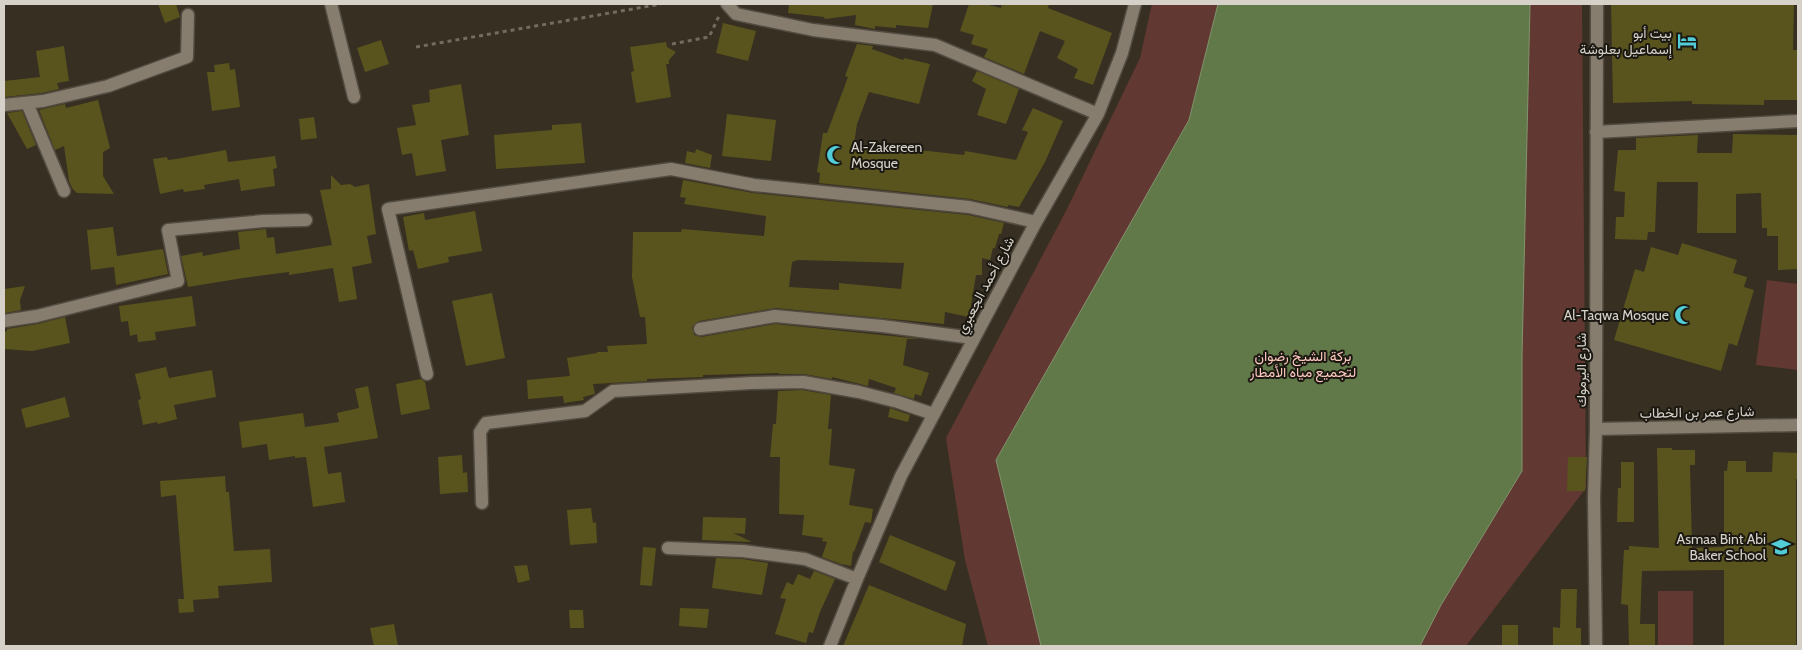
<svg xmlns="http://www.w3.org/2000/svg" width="1802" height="650" font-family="Cabin,Vazirmatn,sans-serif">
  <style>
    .green { fill: #623932 }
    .water { fill: #617848; stroke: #84936f }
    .building { fill: #59541d; fill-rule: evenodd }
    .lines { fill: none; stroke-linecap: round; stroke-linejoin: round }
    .minor-casing { stroke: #524b40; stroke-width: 15 }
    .path { stroke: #726b60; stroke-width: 3; stroke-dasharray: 4 4; stroke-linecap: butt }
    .minor { stroke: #867d6e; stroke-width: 12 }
    .labels { text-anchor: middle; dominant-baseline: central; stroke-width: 4; stroke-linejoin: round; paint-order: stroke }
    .poi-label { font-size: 14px; fill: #d6d1c9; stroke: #1b1812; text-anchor: end }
    .street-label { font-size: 14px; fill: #d6d1c9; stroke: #1b1812 }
    .park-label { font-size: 14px; fill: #ffc9bf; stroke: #1b1812 }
  </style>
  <rect width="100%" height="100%" fill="#372f22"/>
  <path class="green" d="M1152,4H1582L1586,488L1466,646H988L965,560L946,438L1067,209L1140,58Z
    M1767,280L1798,284V370L1756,365Z
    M1658,591H1693V646H1658Z"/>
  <path class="water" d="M1218,4H1530L1522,356V471L1441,605L1420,646H1041L996,460L1189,120Z"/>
  <path class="building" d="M158,4H176L180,17L165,23Z
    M789,4H933L928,28L896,25V28L875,26V29L855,25L856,15L825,19L824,17L788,13Z
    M969,4H985L1001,8L1002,4H1049L1048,8L1112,33L1093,85L1074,78L1078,69L1057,58L1065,41L1040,31L1024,74L984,57L988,49L971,44L974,35L960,31Z
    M1611,4H1794L1793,50H1798V100H1764V105L1692,104V101L1613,103Z
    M723,23L756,31L748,61L716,53Z
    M381,40L389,64L365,72L357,48Z
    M666,42L667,47L676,52L669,60V64H666L671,97L636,103L631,72L634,71L630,47Z
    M857,44L873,46L872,49L903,60L904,58L930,64L919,104L869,92L857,124L854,144L918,152L919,150L964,155L965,151L1016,160L1028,132L1022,130L1033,108L1063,121L1045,162L1019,207L1008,205V207L970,199L819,183L820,173L817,172L823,133H827L848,77L845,76Z
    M64,46L69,81L57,83L59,89L42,93L4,97V81L40,77L36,51Z
    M229,63L230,70L235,69L240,107L212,111L207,72H215L214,65Z
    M977,71L1019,89L1006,124L977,115L986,89L972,81Z
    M461,84L469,135L441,140L446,171L416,176L412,153L402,155L397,128L416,125L412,105L430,102L429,90Z
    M98,100L110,148L103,152V176L114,194L77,193L72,188L69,181L64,146L55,150L39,110L65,104L66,108Z
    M22,111L36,145L27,149L7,113Z
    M727,114L776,120L771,161L722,156Z
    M314,117L317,138L301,140L299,119Z
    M581,123L585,163L496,169L494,135L552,130V125Z
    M1733,134L1798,135V269L1778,270V236H1767V228H1762L1761,193L1736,194V233H1697L1698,182H1657L1655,232H1648L1647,240L1615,239L1616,217H1624L1625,192L1614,191L1618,150H1636V138L1698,135L1697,153H1732Z
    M696,149L712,155L710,168L685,163L687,151L695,153Z
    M226,150L228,162L275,156L277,168L273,169L275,186L241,191L239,179L204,185L205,189L184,192L183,189L160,194L153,159L167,157L168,160L176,159Z
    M331,175L341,185L350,184L355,187L369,184L376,234L367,236L372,263L352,267L357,299L339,302L333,268L289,275V272L243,278L188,287L181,256L202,252L203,256L240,249L238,232L266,229L267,238L274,237L276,254L332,245L320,190L331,189Z
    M683,180L753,193L968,215L1004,223L1001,234H999L995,248H993L990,260L982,258V275H976L969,317L945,312L944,324L776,308L699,321L692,327L694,335L701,337L775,324L920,339H907L903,365L929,373L921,396L915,394L914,399L894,393L896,388L869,379L868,386L832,377V379L804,374H779V373L703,375V377L647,379V381L593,384L595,394L583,397L584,400L564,403L563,396L528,399L527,380L570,376L567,358L597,353V352H608L607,346L647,344L645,317H640L632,277L633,232H681L682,229L764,236L766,216L684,204L686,198L680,197ZM798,260L904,263L901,289L839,283V290L789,287L792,262Z
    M475,211L482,251L448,257L449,262L418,269L413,250L409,251L403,217L424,213L425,220Z
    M113,227L117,256L163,249L168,274L116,285L114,267L91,270L87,230Z
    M1682,243L1737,260L1733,273L1747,277L1744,287L1754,290L1737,346L1729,343L1721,371L1614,340L1635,269L1644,272L1651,247L1678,255Z
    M25,286L20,300L21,310L5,313L4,289Z
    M492,293L505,358L466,366L452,301Z
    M192,296L196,326L155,332L156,340L138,342L137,334L130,336L128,321L121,322L119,306Z
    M65,317L70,343L32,351L4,349V332L7,331V329L38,324Z
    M166,367L169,378L212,370L216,397L174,405L177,419L158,424L157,422L143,425L138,400L141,399L135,374Z
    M421,379L425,382L430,409L401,415L396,384Z
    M368,386L378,438L324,447L328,474L341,472L345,502L313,507L306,457L295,458V456L269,460L267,444L242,448L239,422L303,413L305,427L339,422L337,413L359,408L355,389Z
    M802,390L831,395L828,429H832L829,465L855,469L849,505L873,509L871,523L865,522L854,552L853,551L851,566L841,564L822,557L827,542L822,541L823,538L802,535L804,515L779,514L780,457H770L773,424H776L778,391Z
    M65,397L70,417L26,428L21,409Z
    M890,408L910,415L908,422L888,417Z
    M1657,448H1672V450H1695V465H1690L1692,548L1724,547V471H1727L1728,461H1746V472H1772L1773,452L1798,453V479H1796V646H1724V570L1642,571L1640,624H1655V646H1629L1628,605L1621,604L1624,550H1629V546L1659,548Z
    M462,455L463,473L467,472L468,492L440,494L438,457Z
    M1568,457H1587L1585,491H1567Z
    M1621,462H1634V522H1617L1618,488H1621Z
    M225,476L226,492H229L234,551L270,549L272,582L218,586L219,598L193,600L194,612L179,613L178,599H184L176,495L161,497L160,481Z
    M591,508L593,523L596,522L597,543L570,545L567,510Z
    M703,517L746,518L745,534L733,533L752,542L702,540Z
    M890,535L956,562L946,591L879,562Z
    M643,547L656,548L652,586L640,585Z
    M716,558L742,559L768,563L762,595L712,588Z
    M527,565L530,580L518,583L514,566Z
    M814,571L835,579L820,612L813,633L809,632L806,643L775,634L786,599L780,598L787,582L793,585L798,574L810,579Z
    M869,585L966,624L962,646H843Z
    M1561,589H1577L1576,628H1581V646H1553V627L1560,628Z
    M680,608L709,609L707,628L679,626Z
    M569,610H583L584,628H570Z
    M394,624L398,646H374L370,628Z
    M1502,625H1518V646H1502Z"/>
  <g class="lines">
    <g class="minor-casing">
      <path id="minor" d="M331,4L354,97
        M727,4L736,14L813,30L935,45L1098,114
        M27,103L64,191
        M4,105L43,101L108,86L187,57L188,15
        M1596,132L1798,121
        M4,321L37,316L178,281L168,230L263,221L306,220
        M700,329L775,316L882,326L973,338
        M427,374L388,209L671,169L754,185L969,207L1036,222
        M1596,429L1798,425
        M482,503L480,432L486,423L585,411L613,391L751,383L803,382L859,392L898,402L933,414
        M668,548L743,551L805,559L857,579L901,476L1036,222L1098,114L1122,53L1135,4
        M830,646L857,579
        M1596,646L1594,498L1596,429L1597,4"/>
    </g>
    <path class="path" d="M672,44L709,37L719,16
      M416,47L661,4"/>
    <use href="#minor" class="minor"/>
  </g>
  <defs>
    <g id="hotel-bare" transform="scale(1.5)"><path d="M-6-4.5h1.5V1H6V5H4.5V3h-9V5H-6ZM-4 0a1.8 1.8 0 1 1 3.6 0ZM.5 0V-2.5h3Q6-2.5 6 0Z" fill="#52ccd6" stroke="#1b1812" stroke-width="2.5" paint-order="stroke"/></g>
    <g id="mosque-bare" transform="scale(1.5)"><path d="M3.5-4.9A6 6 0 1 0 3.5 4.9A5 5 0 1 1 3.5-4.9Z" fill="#52ccd6" stroke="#1b1812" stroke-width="2.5" paint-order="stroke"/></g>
    <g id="school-bare" transform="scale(1.5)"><path d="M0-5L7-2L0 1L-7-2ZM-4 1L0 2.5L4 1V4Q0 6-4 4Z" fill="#52ccd6" stroke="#1b1812" stroke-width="2.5" paint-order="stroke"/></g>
  </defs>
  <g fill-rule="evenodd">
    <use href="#hotel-bare" x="1687" y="41"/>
    <use href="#mosque-bare" x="836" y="155"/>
    <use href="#mosque-bare" x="1684" y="315"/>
    <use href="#school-bare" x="1781" y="547"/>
  </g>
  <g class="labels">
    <g class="poi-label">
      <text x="1672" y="33">بيت أبو<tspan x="1672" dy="16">إسماعيل بعلوشة</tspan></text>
      <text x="851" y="147" text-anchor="start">Al-Zakereen<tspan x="851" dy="16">Mosque</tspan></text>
      <text x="1669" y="315">Al-Taqwa Mosque</text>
      <text x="1766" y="539">Asmaa Bint Abi<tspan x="1766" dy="16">Baker School</tspan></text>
    </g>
    <g class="street-label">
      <text transform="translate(985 285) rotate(-62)">شارع أحمد الجعبري</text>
      <text transform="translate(1581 370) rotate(-90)">شارع اليرموك</text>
      <text transform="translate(1697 412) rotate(-1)">شارع عمر بن الخطاب</text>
    </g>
    <g class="park-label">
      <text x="1303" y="356">بركة الشيخ رضوان<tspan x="1303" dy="16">لتجميع مياه الأمطار</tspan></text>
    </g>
  </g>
  <rect width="1802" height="650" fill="none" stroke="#d6d1c9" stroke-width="10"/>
</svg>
